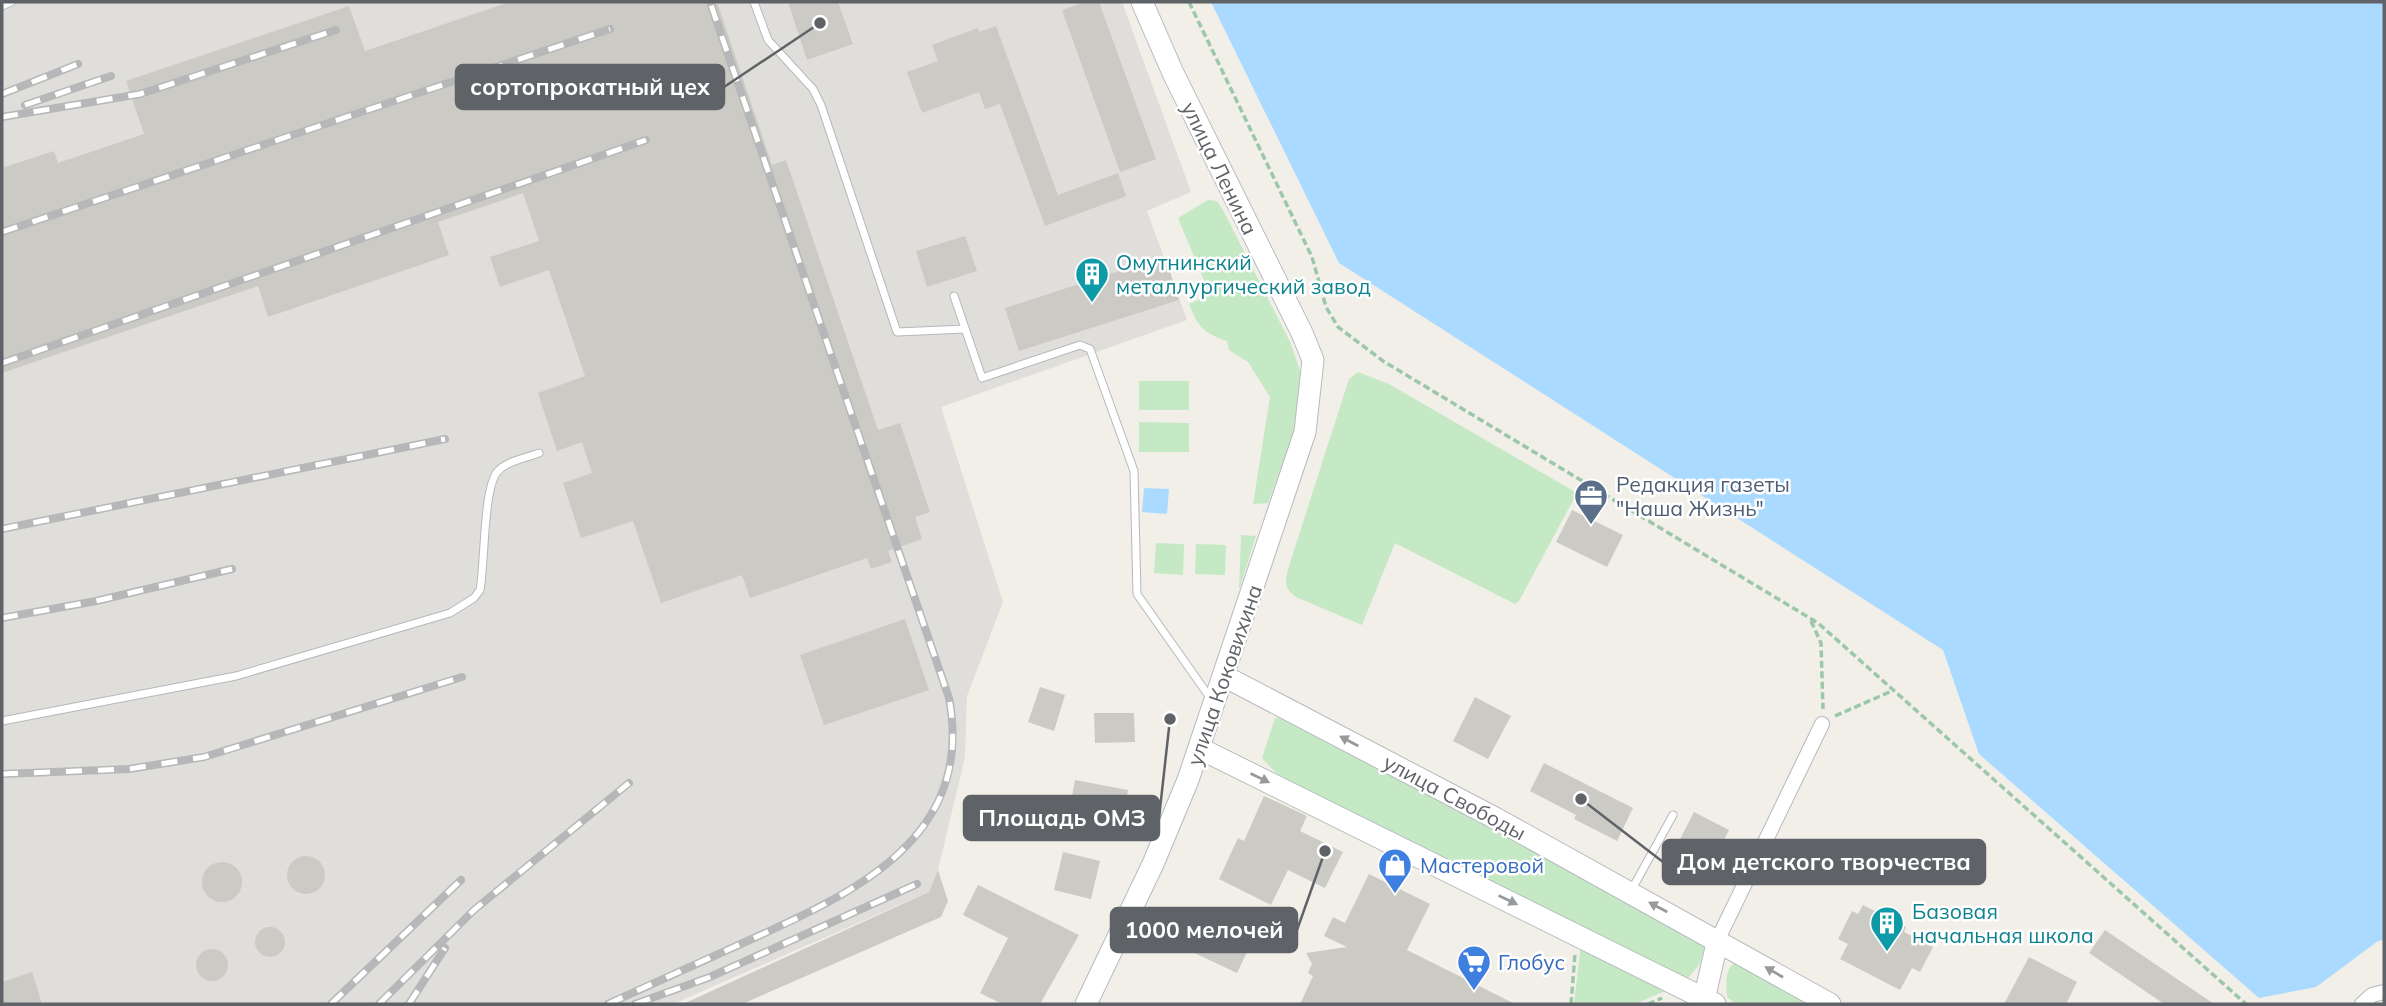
<svg xmlns="http://www.w3.org/2000/svg" width="2386" height="1006" font-family="Mulish,sans-serif">
  <style>
    .industrial { fill: #e0deda }
    .green { fill: #c5e8c5 }
    .water { fill: #aadaff }
    .building { fill: #cccac5 }
    .lines { fill: none; stroke-linecap: round; stroke-linejoin: round }
    .lane-casing { stroke: #b5b8bc; stroke-width: 9 }
    .street-casing { stroke: #b5b8bc; stroke-width: 16 }
    .secondary-casing { stroke: #b6babf; stroke-width: 23 }
    .path { stroke: #9cc7a9; stroke-width: 3.5; stroke-dasharray: 7 3.5; stroke-linecap: butt }
    .lane { stroke: #fff; stroke-width: 7 }
    .street { stroke: #fff; stroke-width: 14 }
    .secondary { stroke: #fff; stroke-width: 21 }
    .rail-casing { stroke: #b6b7b8; stroke-width: 8 }
    .rail { stroke: #fff; stroke-width: 5; stroke-dasharray: 16; stroke-linecap: butt }
    .oneway { fill: #979a9d }
    .labels { text-anchor: middle; dominant-baseline: central; stroke-width: 5; stroke-linejoin: round; paint-order: stroke }
    .street-label { font-size: 21px; fill: #5f6368; stroke: #fff }
    .culture-label { font-size: 21px; fill: #0d838f; stroke: #fff; text-anchor: start }
    .service-label { font-size: 21px; fill: #4e5e75; stroke: #fff; text-anchor: start }
    .shop-label { font-size: 21px; fill: #366cbe; stroke: #fff; text-anchor: start }
    .leader { fill: none; stroke: #5f6368; stroke-width: 2.5 }
    .callout-dot { fill: #5f6368; stroke: #fff; stroke-width: 2.5 }
    .callout { fill: #5f6368; stroke: #5f6368; stroke-width: 2.5 }
    .callout-label { font-size: 23px; text-anchor: middle; font-weight: bold; fill: #fff }
  </style>
  <rect width="100%" height="100%" fill="#f1efe8"/>
  <path class="industrial" d="M2,2H1122L1191,192L1147,211L1187,320L941,407L1003,602L967,696L965,757L938,870L929,892L673,1004H2Z"/>
  <path class="green" d="M1208,200L1217,201L1223,210L1291,344L1300,371L1303,389L1299,418L1268,503L1253,504L1270,397L1248,362L1229,350L1227,341C1205,334 1197,326 1189,304L1207,296L1208,290L1178,218Z
    M1358,372L1389,384L1577,493L1519,601L1515,604L1395,543L1362,625L1296,597C1283,587 1285,581 1289,566L1349,379Z
    M1139,381H1189V410H1139Z
    M1139,422L1189,423V452H1139Z
    M1241,535L1256,536L1239,590Z
    M1156,543L1184,544L1183,575L1154,573Z
    M1196,544L1226,545L1225,575L1195,574Z
    M1281,717L1708,939L1699,965L1687,979L1679,978L1277,774L1262,758L1275,718Z
    M1581,944L1672,988L1635,1004H1574Z
    M1738,960L1816,1004L1735,1003L1727,997C1726,983 1724,968 1738,960Z"/>
  <path class="water" d="M1211,2H2384V940L2378,941L2316,987L2259,998L1979,754L1943,650L1339,263Z
    M1144,488L1169,489L1167,514L1142,512Z"/>
  <path class="building" d="M510,2H717L772,165L786,160L878,430L900,423L930,512L915,517L922,539L888,551L892,562L871,569L867,558L750,598L742,575L661,603L633,521L581,538L563,483L592,473L582,442L557,451L538,393L585,376L549,270L500,287L490,257L539,241L523,193L438,222L449,255L268,317L258,286L2,373V168L54,151L58,163L144,134L126,81L349,6L365,51Z
    M788,2H838L853,44L807,60Z
    M1085,2H1099L1156,159L1120,172L1062,10Z
    M996,26L1058,195L1118,173L1126,196L1045,226L1000,104L985,109L979,92L922,113L907,72L938,61L932,45L978,28L979,32Z
    M965,236L977,271L927,287L916,251Z
    M1165,256L1179,300L1019,351L1005,308Z
    M1572,510L1623,535L1607,567L1556,542Z
    M905,619L929,690L824,725L800,655Z
    M1040,687L1065,695L1054,731L1028,722Z
    M1475,697L1511,716L1488,759L1453,741Z
    M1094,713H1134L1135,742L1095,743Z
    M1544,763L1633,808L1617,841L1574,819L1576,815L1530,791Z
    M1075,780L1128,790L1120,833L1067,824Z
    M1264,796L1307,816L1300,831L1343,852L1325,888L1288,870L1271,905L1219,879L1238,838L1244,841Z
    M1694,812L1729,830L1711,865L1676,847Z
    M1063,852L1100,861L1091,899L1054,890Z
    M287 875a19 19 0 1 1 38 0a19 19 0 1 1-38 0Z
    M202 882a20 20 0 1 1 40 0a20 20 0 1 1-40 0Z
    M938,870L948,901L941,917L742,1004H683L929,892Z
    M1369,874L1430,904L1407,950L1515,1004H1300L1313,976L1308,973L1312,964L1306,953L1347,947L1324,936L1333,917L1345,923Z
    M978,885L1079,935L1040,1004H1002L980,993L1008,938L963,915Z
    M1863,905L1906,927L1904,932L1933,947L1920,972L1912,968L1900,990L1840,959L1848,944L1838,939L1852,911L1858,914Z
    M1205,909L1256,933L1237,973L1186,949Z
    M255 942a15 15 0 1 1 30 0a15 15 0 1 1-30 0Z
    M2105,930L2214,1004H2164L2089,953Z
    M196 965a16 16 0 1 1 32 0a16 16 0 1 1-32 0Z
    M2029,957L2077,982L2066,1004H2004Z
    M32,972L42,1004H2V982Z"/>
  <g class="lines">
    <g class="lane-casing">
      <path id="lane" d="M754,2L768,40L813,89L821,105L897,332L965,329
        M2,6L11,2
        M954,296L982,378L1080,345L1090,349L1134,471L1137,594L1211,699
        M2,721L236,676L450,613L474,598L480,590C485,564 483,487 498,471C507,461 526,458 539,453
        M1631,891L1673,815"/>
    </g>
    <g class="street-casing">
      <path id="street" d="M1718,939L1822,724
        M2362,1004L2372,995L2384,992"/>
    </g>
    <g class="secondary-casing">
      <path id="secondary" d="M1224,676L1495,818L1830,1004
        M1199,748L1715,1004
        M1086,1004L1153,864L1188,780L1305,432L1313,360L1302,333L1173,73L1142,2
        M1703,1004L1718,939"/>
    </g>
    <path class="path" d="M1189,2L1312,257L1326,307L1338,327L1383,361L1818,623L2246,1004
      M1811,621L1821,643L1823,709
      M1835,716L1894,690
      M1571,1004L1575,954
      M1648,1004L1662,998"/>
    <use href="#lane" class="lane"/>
    <use href="#street" class="street"/>
    <use href="#secondary" class="secondary"/>
    <g class="rail-casing">
      <path id="rail" d="M2,94L78,64
        M25,105L111,76
        M2,117L140,94L336,30
        M2,232L610,29
        M2,363L646,140
        M2,529L445,439
        M2,618L96,601L232,569
        M2,774L129,769L204,757L462,677
        M331,1004L461,880
        M379,1004L474,910L629,783
        M409,1004L445,948
        M608,1004C656,982 705,960 754,938C858,891 975,836 949,698L710,2
        M635,1004L710,977L917,884"/>
    </g>
    <use href="#rail" class="rail"/>
  </g>
  <defs><path id="oneway-solid" d="M-6-.8H1V-3.2L6.5 0L1 3.2V.8H-6Z" transform="scale(1.75)"/></defs>
  <g class="oneway">
    <use href="#oneway-solid" transform="translate(1349 741) rotate(-152)"/>
    <use href="#oneway-solid" transform="translate(1260 778) rotate(26)"/>
    <use href="#oneway-solid" transform="translate(1508 900) rotate(26)"/>
    <use href="#oneway-solid" transform="translate(1658 907) rotate(-152)"/>
    <use href="#oneway-solid" transform="translate(1774 972) rotate(-150)"/>
  </g>
  <defs>
    <g id="building-pin" transform="scale(1.75)"><path d="M0 17L-7.5 6A9.5 9.5 0 1 1 7.5 6Z" fill="#0f9aa8" stroke="#fff"/><path d="M-4-6H4V6H1V3H-1V6H-4ZM-2.5-4.3h1.7v1.8h-1.7ZM.8-4.3h1.7v1.8H.8ZM-2.5-1h1.7V.8h-1.7ZM.8-1h1.7V.8H.8Z" fill="#fff"/></g>
    <g id="office-pin" transform="scale(1.75)"><path d="M0 17L-7.5 6A9.5 9.5 0 1 1 7.5 6Z" fill="#5c6f8a" stroke="#fff"/><path d="M-6-3h4V-5.5h4V-3h4V5H-6ZM-1-4.5V-3h2v-1.5ZM-6 0V1H6V0Z" fill="#fff"/></g>
    <g id="shop-pin" transform="scale(1.75)"><path d="M0 17L-7.5 6A9.5 9.5 0 1 1 7.5 6Z" fill="#3f7fe0" stroke="#fff"/><path d="M-5-2.5h2.3a2.7 3.5 0 0 1 5.4 0H5L5.5 6h-11ZM-1.5-2.5h3a1.5 2.3 0 0 0-3 0Z" fill="#fff"/></g>
    <g id="supermarket-pin" transform="scale(1.75)"><path d="M0 17L-7.5 6A9.5 9.5 0 1 1 7.5 6Z" fill="#3f7fe0" stroke="#fff"/><path d="M-6-5.5h2.5l.6 2H6L4.5 2H-2.5L-4.4-4H-6ZM-1.5 3.2a1.3 1.3 0 1 0 .1 0ZM3 3.2a1.3 1.3 0 1 0 .1 0Z" fill="#fff"/></g>
  </defs>
  <g fill-rule="evenodd">
    <use href="#building-pin" x="1092" y="274"/>
    <use href="#office-pin" x="1591" y="496"/>
    <use href="#shop-pin" x="1395" y="865"/>
    <use href="#building-pin" x="1887" y="923"/>
    <use href="#supermarket-pin" x="1474" y="962"/>
  </g>
  <g class="labels">
    <g class="street-label">
      <text transform="translate(1220 168) rotate(64)">улица Ленина</text>
      <text transform="translate(1224 675) rotate(-71)">улица Коковихина</text>
      <text transform="translate(1455 797) rotate(28)">улица Свободы</text>
    </g>
    <g class="culture-label">
      <text x="1116" y="262">Омутнинский<tspan x="1116" dy="24">металлургический завод</tspan></text>
      <text x="1912" y="911">Базовая<tspan x="1912" dy="24">начальная школа</tspan></text>
    </g>
    <g class="service-label">
      <text x="1616" y="484">Редакция газеты<tspan x="1616" dy="24">"Наша Жизнь"</tspan></text>
    </g>
    <g class="shop-label">
      <text x="1420" y="865">Мастеровой</text>
      <text x="1498" y="962">Глобус</text>
    </g>
  </g>
  <path class="leader" d="M820 23L724 87M1170 719L1159 818M1581 799L1663 862M1325 851L1297 930"/>
  <g class="callout-dot">
    <circle cx="820" cy="23" r="7"/>
    <circle cx="1170" cy="719" r="7"/>
    <circle cx="1581" cy="799" r="7"/>
    <circle cx="1325" cy="851" r="7"/>
  </g>
  <g class="callout">
    <rect x="456" y="65" width="268" height="44" rx="7"/>
    <rect x="964" y="796" width="195" height="44" rx="7"/>
    <rect x="1663" y="840" width="322" height="44" rx="7"/>
    <rect x="1111" y="908" width="186" height="44" rx="7"/>
  </g>
  <g class="callout-label">
    <text x="590" y="95">сортопрокатный цех</text>
    <text x="1062" y="826">Площадь ОМЗ</text>
    <text x="1824" y="870">Дом детского творчества</text>
    <text x="1204" y="938">1000 мелочей</text>
  </g>
  <rect width="2386" height="1006" fill="none" stroke="#5f6368" stroke-width="7"/>
</svg>
